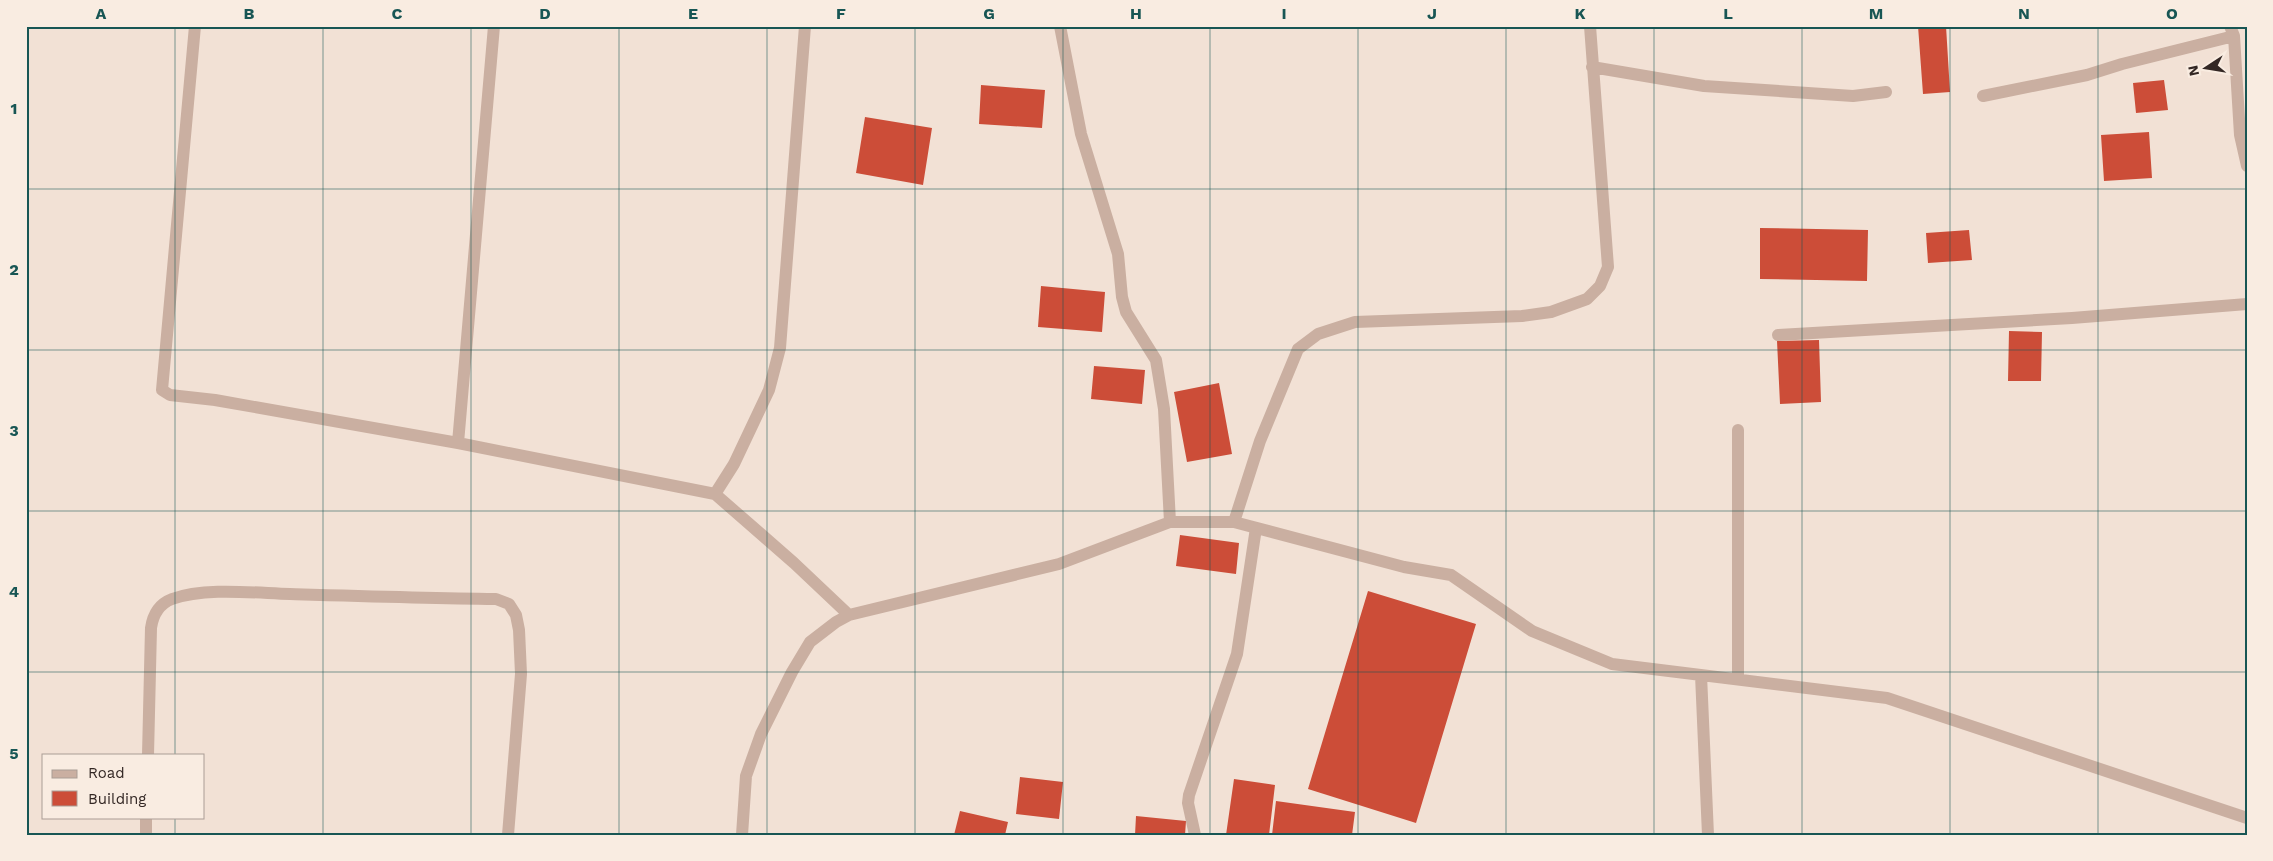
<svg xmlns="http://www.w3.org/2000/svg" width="2273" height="861" font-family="'Work Sans',sans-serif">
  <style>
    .building { fill: #cc4d38 }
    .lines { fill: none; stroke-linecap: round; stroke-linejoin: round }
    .minor { stroke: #caafa1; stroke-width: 12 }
    .grid { fill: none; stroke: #185654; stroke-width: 1; stroke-opacity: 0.55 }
    .neatline { fill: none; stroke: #185654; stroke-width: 2 }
    .grid-label { font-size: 16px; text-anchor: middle; font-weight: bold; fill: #185654 }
  </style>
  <rect width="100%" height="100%" fill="#f2e1d5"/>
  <path class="building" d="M1918,26H1946L1950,92L1923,94Z
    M2164,80L2168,110L2136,113L2133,83Z
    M981,85L1045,90L1042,128L979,124Z
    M865,117L932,128L923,185L856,173Z
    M2149,132L2152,178L2104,181L2101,135Z
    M1760,228L1868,230L1867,281L1760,279Z
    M1969,230L1972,260L1928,263L1926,233Z
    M1041,286L1105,292L1102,332L1038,327Z
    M2009,331L2042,332L2041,381H2008Z
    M1819,340L1821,402L1780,404L1777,341Z
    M1094,366L1145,370L1142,404L1091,399Z
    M1219,383L1232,454L1187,462L1174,392Z
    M1180,535L1239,543L1236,574L1176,566Z
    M1368,591L1476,624L1416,823L1308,789Z
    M1020,777L1063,782L1059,819L1016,814Z
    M1234,779L1275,785L1269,835H1226Z
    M1276,801L1355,812L1352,835H1272Z
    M960,811L1008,822L1005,835H954Z
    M1136,816L1186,821L1185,835H1135Z"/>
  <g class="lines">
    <path class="minor" d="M195,26L162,390L170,395L215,400L458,443L715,494L794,563L849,615
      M1060,26L1081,134L1118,254L1122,297L1126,312L1156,360L1164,409L1170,522
      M2230,26L2234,36L2240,135L2247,166
      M1592,67L1704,86L1853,96L1886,92
      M1983,96L2087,75L2122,64L2234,36
      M1778,335L2072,318L2247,304
      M1738,430V679
      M458,443L494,26
      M715,494L734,464L769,390L780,348L805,26
      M1234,522L1260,441L1298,349L1318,334L1355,322L1522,316L1551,312L1587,299L1600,286L1608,267L1590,26
      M1701,675L1708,835
      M148,755L151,628C153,614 159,604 172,599C205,587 255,593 290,594C359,596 427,598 496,599L509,604L516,615L519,630L521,674L508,835
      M146,835V817
      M742,835L746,776L761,734L792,672L810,642L836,622L849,615L1059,564L1170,522H1234L1404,567L1451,575L1532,631L1612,664L1887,698L2247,818
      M1195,835L1188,803L1189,795L1237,654L1256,528"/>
  </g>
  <path class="grid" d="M175,26V755M323,26V835M471,26V835M619,26V835M767,26V835M915,26V835M1063,26V835M1210,26V835M1358,26V835M1506,26V835M1654,26V835M1802,26V835M1950,26V835M2098,26V835M26,189H2247M26,350H2247M26,511H2247M26,672H2247M175,817V835"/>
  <rect width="2273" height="861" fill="none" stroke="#f9ece1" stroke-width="55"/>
  <rect x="42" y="754" width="162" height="65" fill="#f9ece1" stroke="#aa9d95"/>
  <rect x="52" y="770" width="25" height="8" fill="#caafa1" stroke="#aa9d95"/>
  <text x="88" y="778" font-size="15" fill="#332724">Road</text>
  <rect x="52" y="791" width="25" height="15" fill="#cc4d38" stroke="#aa9d95"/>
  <text x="88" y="804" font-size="15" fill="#332724">Building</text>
  <g transform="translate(2206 68) rotate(258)" stroke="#f9ece1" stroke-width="4" paint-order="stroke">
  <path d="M0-4L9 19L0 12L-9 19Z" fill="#332724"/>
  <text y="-8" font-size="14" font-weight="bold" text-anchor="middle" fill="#332724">N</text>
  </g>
  <rect x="28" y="28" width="2218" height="806" class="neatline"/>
  <g class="grid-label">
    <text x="101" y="19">A</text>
    <text x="249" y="19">B</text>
    <text x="397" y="19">C</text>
    <text x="545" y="19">D</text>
    <text x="693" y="19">E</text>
    <text x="841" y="19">F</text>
    <text x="989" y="19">G</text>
    <text x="1136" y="19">H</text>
    <text x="1284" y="19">I</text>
    <text x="1432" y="19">J</text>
    <text x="1580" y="19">K</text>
    <text x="1728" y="19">L</text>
    <text x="1876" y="19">M</text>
    <text x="2024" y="19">N</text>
    <text x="2172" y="19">O</text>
    <text x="14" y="114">1</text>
    <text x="14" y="275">2</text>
    <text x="14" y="436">3</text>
    <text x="14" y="597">4</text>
    <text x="14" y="759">5</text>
  </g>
</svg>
